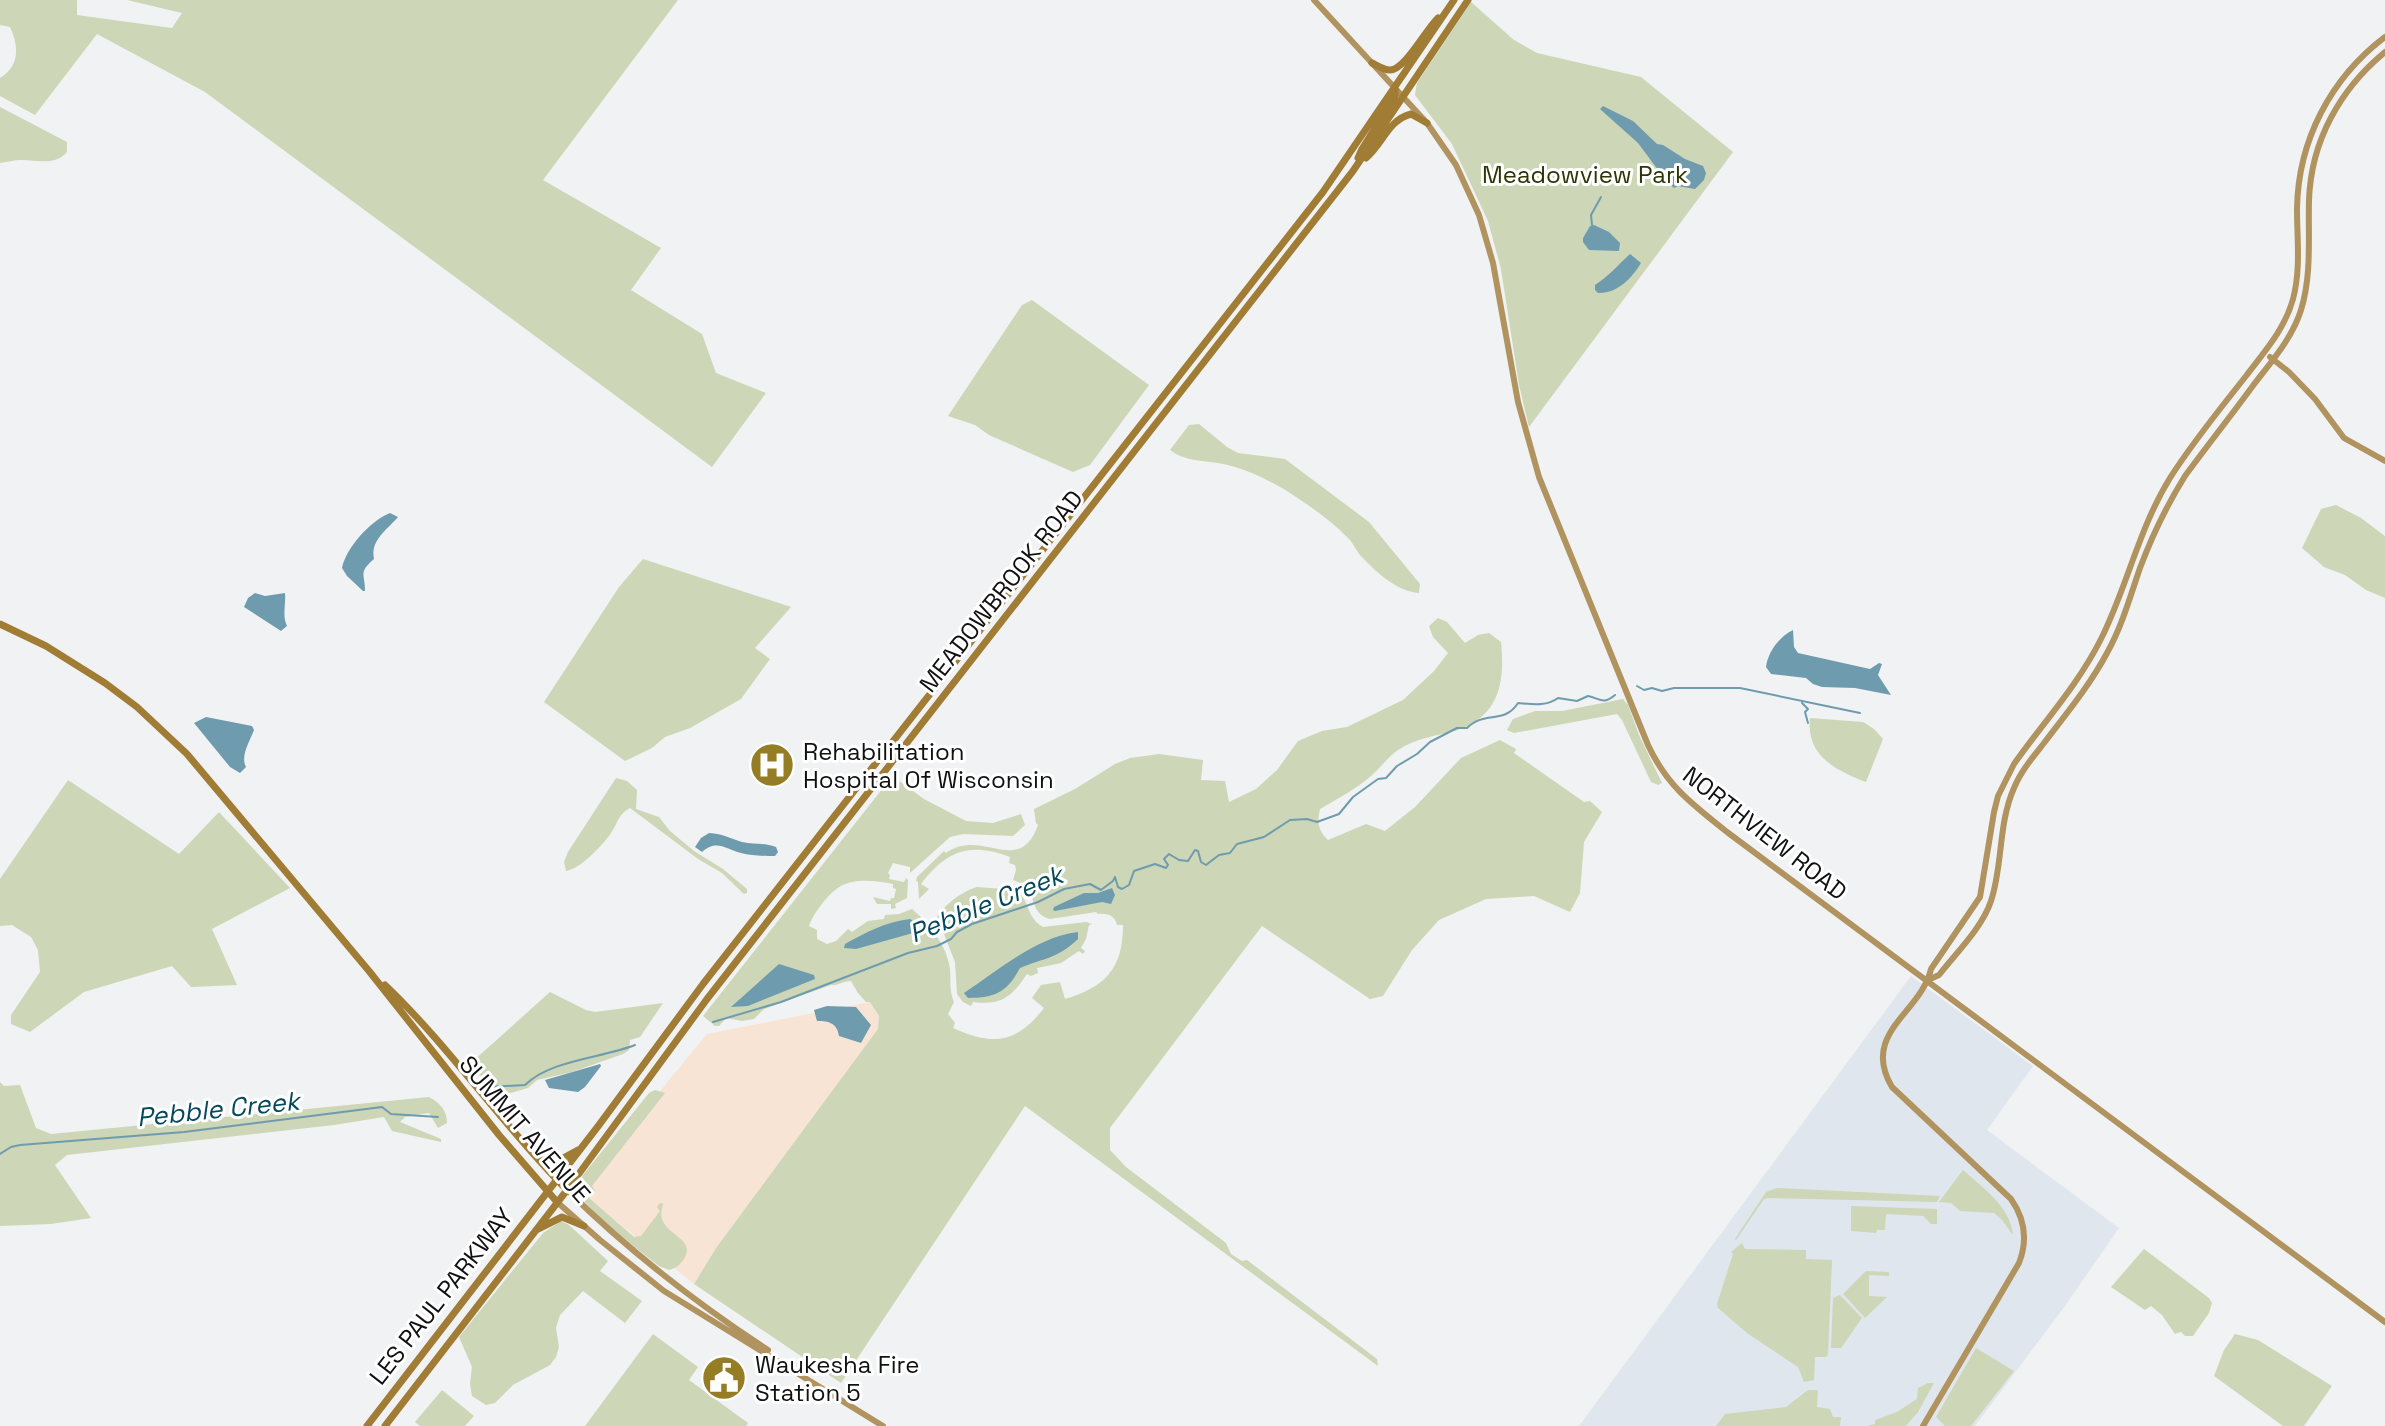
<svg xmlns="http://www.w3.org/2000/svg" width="2385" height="1426" font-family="'Space Grotesk',sans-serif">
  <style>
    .commercial { fill: #f8e4d5 }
    .built { fill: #e0e6ed }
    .green { fill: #cdd6b6 }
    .water { fill: #6e9cae }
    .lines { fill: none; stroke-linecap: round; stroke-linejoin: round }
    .stream { stroke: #6e9cae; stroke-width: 2 }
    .secondary { stroke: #b0935e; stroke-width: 6 }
    .primary { stroke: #a07c35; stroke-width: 7 }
    .labels { text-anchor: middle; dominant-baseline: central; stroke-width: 6; stroke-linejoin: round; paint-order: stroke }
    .park-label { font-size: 24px; fill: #2c3504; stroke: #fff }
    .street-label { font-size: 24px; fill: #111; stroke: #fff }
    .poi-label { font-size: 24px; fill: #111; stroke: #fff; text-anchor: start }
    .water-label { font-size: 26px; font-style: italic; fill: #04485c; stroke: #fff }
  </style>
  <rect width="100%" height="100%" fill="#f1f2f3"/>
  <path class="commercial" d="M870,1002L879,1016L878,1030L715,1249L694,1284L585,1196L614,1147L707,1034Z"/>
  <path class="built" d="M1911,976L2033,1066L1987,1130L2119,1228L2065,1306L1975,1426H1579Z"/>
  <path class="green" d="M0,0H77V15L172,28L182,13L127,0H678L543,180L661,248L631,290L702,334L716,373L766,393L712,467L205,92L97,34L35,115L0,96V78C20,66 19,46 10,27L0,25Z
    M1471,2L1514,40L1537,53L1641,77L1733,152L1529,427L1519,385L1501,269L1488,221L1452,144L1415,95L1417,83Z
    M0,107L67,142V152C55,166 38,160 21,160C14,160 7,162 0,163Z
    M1032,300L1149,385L1090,465L1073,472L989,435L975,425L948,416L1022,305Z
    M1199,424L1227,447L1238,453L1285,459L1369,522L1420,584L1419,593C1397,591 1378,574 1363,558C1357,553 1354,544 1349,539C1332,521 1310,506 1290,493C1271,481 1245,468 1223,464C1204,460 1186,462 1170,450L1189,425Z
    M2336,505L2361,518L2385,536V598L2366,590L2345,575L2324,567L2302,548L2321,509Z
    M643,559L791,607L755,648L770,659L741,699L690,728L665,737L652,748L625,761L544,702L619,587Z
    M1438,618L1447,622L1465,643L1478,635L1489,633L1501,642C1505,682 1500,717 1455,731C1435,736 1416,738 1398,750C1388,757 1380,768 1371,776C1356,789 1337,799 1320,809C1317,823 1318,830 1328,840L1366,824L1385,831L1415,807L1461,758L1500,740L1516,749L1514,753L1584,802L1590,801L1602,812L1584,842L1580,893L1570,912L1534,896L1486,899L1439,920L1412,950L1383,996L1370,999L1262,926L1110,1128V1150L1126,1167L1226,1243L1231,1254L1242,1261L1247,1260L1377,1359L1378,1366L1025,1106L841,1383L694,1284L716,1248L878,1029L879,1016L870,1002H866L858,993L851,981C843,981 838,986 831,985L764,1009L754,1019L742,1021L726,1018L719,1026H715L703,1016L887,783L894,780L899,781L924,799L966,821L993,823L1021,814L1025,825L1013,836L963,834L950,837L910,873V867L893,863L888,873L890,875L889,879L904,882L906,878L908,880L907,898L895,904L896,908L891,909V904H877L873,897L890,901L891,898H894L896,889L893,888V884C877,881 856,878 841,886C829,892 813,914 809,926L817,930V939L827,944L836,941L848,929L852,932L868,921L884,919L885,915L899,914L912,909C930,924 947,946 950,969C951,981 949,991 954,1002L948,1014L955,1023L953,1028C993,1046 1016,1044 1044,1008L1032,998L1041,985L1060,982L1065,999C1105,987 1123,969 1123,925H1117C1115,915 1107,913 1098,914L1096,912L1050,919C1026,913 1041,889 1013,880L1016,870L1015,865L1009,863L1010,857C970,842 947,850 921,884L929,889L919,899L918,882L916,881L917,877L944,851L946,853C982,827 1019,878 1038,825L1036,823L1034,809L1075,789L1115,764L1130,758L1159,754L1203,760L1201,780L1225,781L1229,802L1256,789L1277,770L1298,741L1322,731L1347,727L1403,700L1434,671L1448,653L1433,637L1429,626Z
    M1623,699L1628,705L1639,735L1662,783L1658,785L1651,782L1622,720L1617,714L1514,733L1507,730L1513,719L1535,711H1562Z
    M1810,718L1863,722L1874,729L1883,739L1866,782C1835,770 1806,756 1810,718Z
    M616,778L627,781L637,790L636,809L659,817L670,831L694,851L723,869L747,889V893L744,894L722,873L698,859L630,808C618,814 618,823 611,833C603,845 579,870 566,871L564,862L568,852Z
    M68,780L179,854L219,812L290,888L212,929L237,985L191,987L172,966L84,992L30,1032L11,1024V1015L40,972L38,950L31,937L12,925L0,926V879Z
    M977,887L1018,890C1029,902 1027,918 1043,927L1086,922L1092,924L1089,925L1086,939L1081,948L1085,951L1083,954L1079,951L1061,963L1037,968L1038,973L1031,976L1027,974C1012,996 1002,1006 973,1002L971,1006L963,1002L957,994L955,962L944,934L935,921C943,905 961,892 977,887Z
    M550,992L586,1010L595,1012L663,1003L640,1037L630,1040L629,1050L623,1054L572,1072L537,1080L528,1088L500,1096L486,1081L487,1079L479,1075L472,1062Z
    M0,1082L4,1086L20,1085L36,1128L51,1134L429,1097C440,1103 447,1110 447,1123L438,1128L429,1113L405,1117L400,1122L441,1139V1142L392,1131L384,1117L334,1125L67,1155L55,1165L91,1218L51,1224L0,1226Z
    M655,1090L665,1093L592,1186L595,1191L589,1198L634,1237L641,1236L660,1211L657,1207L660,1203L663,1204C661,1211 660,1217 664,1223C671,1236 695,1241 684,1259C680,1265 676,1268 669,1270L659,1266C642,1252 583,1209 578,1190L583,1175L649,1093Z
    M1963,1170C1984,1189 2010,1206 2013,1235L2002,1220L1994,1213L1960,1211L1951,1203L1939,1202Z
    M1777,1188L1940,1196L1937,1202L1768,1198L1764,1199L1736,1240L1735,1239L1766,1192Z
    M1851,1206L1937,1209V1224H1931L1923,1216L1886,1214L1885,1230H1877L1876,1233L1851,1231Z
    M561,1221L569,1225L608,1261L600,1271L642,1301L625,1323L583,1291L560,1315L556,1328L559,1347L556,1357L550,1365L513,1385L495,1403L486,1405L472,1396L470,1384L472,1367L459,1337L543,1233Z
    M1742,1243L1745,1249L1806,1250V1259L1832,1260L1828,1355L1826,1357H1815L1814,1380L1804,1382L1798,1367L1747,1333L1718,1308L1717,1304L1733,1254L1731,1252Z
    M2144,1249L2209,1298L2212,1303L2209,1313L2193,1336H2185L2181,1332L2175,1334L2162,1315L2151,1306L2145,1310L2111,1287Z
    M1866,1271L1889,1272V1276L1869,1275V1296L1887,1297L1865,1318L1843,1294Z
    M1840,1295L1862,1318L1841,1348H1831L1833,1298Z
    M653,1334L698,1367L689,1380L748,1423L746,1426H585Z
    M2235,1334L2258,1340L2332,1386L2304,1426H2283L2214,1376L2224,1350Z
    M1976,1348L2014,1371L1971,1426H1945L1936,1417Z
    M1928,1383H1934L1918,1412L1906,1426H1867L1875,1424V1420L1897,1412L1917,1399L1918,1388Z
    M442,1390L474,1416L465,1426H420L415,1422Z
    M1808,1390H1818L1817,1407L1830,1409L1833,1417H1841L1840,1426H1716L1725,1414L1786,1407Z"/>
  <path class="water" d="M1603,106L1633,121L1657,144L1663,145L1685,159L1703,166L1706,173L1704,180L1695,189L1678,186L1674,188L1667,182L1638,143L1600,109Z
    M1594,225L1609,232L1620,243L1619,251L1589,250L1583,242V238L1590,226Z
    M1630,254L1641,263C1632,278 1617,294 1598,293L1595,290V285C1608,277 1618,265 1630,254Z
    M390,513L398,517C387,530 370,540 374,559C358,573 365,573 365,591H363L347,576L342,568C346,548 370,521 390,513Z
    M255,593L265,596L285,593C286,605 282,616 287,626L281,631L244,607L248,598Z
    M1793,630L1794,647L1798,653L1870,669L1879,663L1882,664L1878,675L1891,695L1855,688L1822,687L1813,684L1806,678L1771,674L1766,667C1768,652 1779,637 1793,630Z
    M206,717L252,726L254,730C250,741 240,756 246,767L240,773L230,767L194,723Z
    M709,833C724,834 729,838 742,842C754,845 763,842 776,847L778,852L775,856C765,856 751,856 741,853C725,849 717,839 702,852L695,847L701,838Z
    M1112,888L1115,895L1111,904L1102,902L1055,911L1053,910L1054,907L1084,893H1098Z
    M910,919L915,922L916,927L913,933L856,949L844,948L845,944C867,932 885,922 910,919Z
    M1078,932V939C1057,959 1044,958 1020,968C1007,992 996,998 968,998L964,993C999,970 1036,937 1078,932Z
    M779,964L814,975L815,979L748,1006L731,1007Z
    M827,1006L856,1007L871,1025L861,1043L839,1036C837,1023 829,1021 817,1021L814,1010Z
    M600,1064L601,1066L585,1087L578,1092L549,1088L545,1080Z"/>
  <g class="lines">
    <path class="stream" d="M1592,225L1591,215L1601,197
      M1637,686L1644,690L1652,688L1662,691L1674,688H1740L1860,713
      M1802,703L1808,709L1805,712L1808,723
      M713,1022L781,1002L908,953L937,946L951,939L957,932L972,924L1038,902L1064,889L1090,884L1101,890L1113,881L1115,877L1118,887L1122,889L1129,885L1134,871L1155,864L1166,868L1168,865L1164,859L1169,854L1179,860L1188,861L1195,850L1198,851L1201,862L1206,865L1219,855L1230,853L1237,844L1264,837L1290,820L1307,819L1317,822L1339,814L1353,797L1378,779L1386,778L1397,766L1417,754L1430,742L1457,728H1467C1485,710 1504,725 1518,703C1531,704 1546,707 1558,698L1577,701L1588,696C1601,699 1603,705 1615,695
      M488,1087L525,1085C550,1060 602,1058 635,1045
      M0,1154L11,1147L20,1145L184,1132L382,1107L391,1114L438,1117"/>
    <path class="secondary" d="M1314,0L1427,123L1456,165L1479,215L1493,263L1518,402L1539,477L1648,745C1667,786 1692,804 1727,832L2385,1322
      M2270,357L2289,372L2315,399L2344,438L2385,461
      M1928,980L1939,975C1956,953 1982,928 1991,901C2003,865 1998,824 2014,788C2021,771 2033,757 2044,743C2066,714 2090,685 2107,653C2122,626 2130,597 2140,568C2152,536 2167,505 2185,476C2207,446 2230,417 2252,387C2270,363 2292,339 2301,310C2312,274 2308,238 2309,200C2311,141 2340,89 2385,52
      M567,1190C628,1250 696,1303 768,1350
      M557,1202L600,1240L664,1291L883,1426
      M1923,1426L2019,1263C2028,1240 2025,1219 2011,1199L1892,1087C1860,1033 1921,1013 1931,969L1980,897L1994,812L1998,796L2014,764C2043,723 2078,685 2101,639C2127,587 2139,528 2170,478C2192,443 2220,409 2246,376C2264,352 2285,329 2293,299C2301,269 2297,239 2297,209C2298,140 2331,78 2385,37"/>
    <path class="primary" d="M1372,63C1378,66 1384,70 1390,70C1405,70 1426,29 1438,18
      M1358,158L1362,149L1395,96V87
      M1366,158C1383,144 1388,120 1411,114L1427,123
      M0,624L46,646L105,683L137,707L187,754L369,971L499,1135L557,1202
      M385,985C451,1048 502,1125 567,1190
      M539,1158L554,1163L578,1150
      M536,1230L562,1217L584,1226
      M367,1426L599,1125L703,984L1323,192L1454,0
      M385,1426L567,1190L707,999L1353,171L1468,0"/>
  </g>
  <defs>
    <g id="hospital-disc" transform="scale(2.3)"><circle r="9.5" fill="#957d25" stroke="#fff"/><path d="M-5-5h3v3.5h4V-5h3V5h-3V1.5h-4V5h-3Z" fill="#fff"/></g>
    <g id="civic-disc" transform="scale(2.3)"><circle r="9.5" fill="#957d25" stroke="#fff"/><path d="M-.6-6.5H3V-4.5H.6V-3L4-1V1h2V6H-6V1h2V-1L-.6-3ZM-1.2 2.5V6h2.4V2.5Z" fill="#fff"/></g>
  </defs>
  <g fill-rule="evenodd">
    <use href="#hospital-disc" x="772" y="765"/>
    <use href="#civic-disc" x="724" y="1378"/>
  </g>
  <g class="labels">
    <g class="park-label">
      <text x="1585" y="174">Meadowview Park</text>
    </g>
    <g class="street-label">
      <text transform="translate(1001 591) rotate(-52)">MEADOWBROOK ROAD</text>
      <text transform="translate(1765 833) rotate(38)">NORTHVIEW ROAD</text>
      <text transform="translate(525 1129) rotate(49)">SUMMIT AVENUE</text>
      <text transform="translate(441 1296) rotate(-52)">LES PAUL PARKWAY</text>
    </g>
    <g class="poi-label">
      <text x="803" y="751">Rehabilitation<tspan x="803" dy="28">Hospital Of Wisconsin</tspan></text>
      <text x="755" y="1364">Waukesha Fire<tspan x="755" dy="28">Station 5</tspan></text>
    </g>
    <g class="water-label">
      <text transform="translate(986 904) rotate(-22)">Pebble Creek</text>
      <text transform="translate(218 1109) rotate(-6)">Pebble Creek</text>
    </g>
  </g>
</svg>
